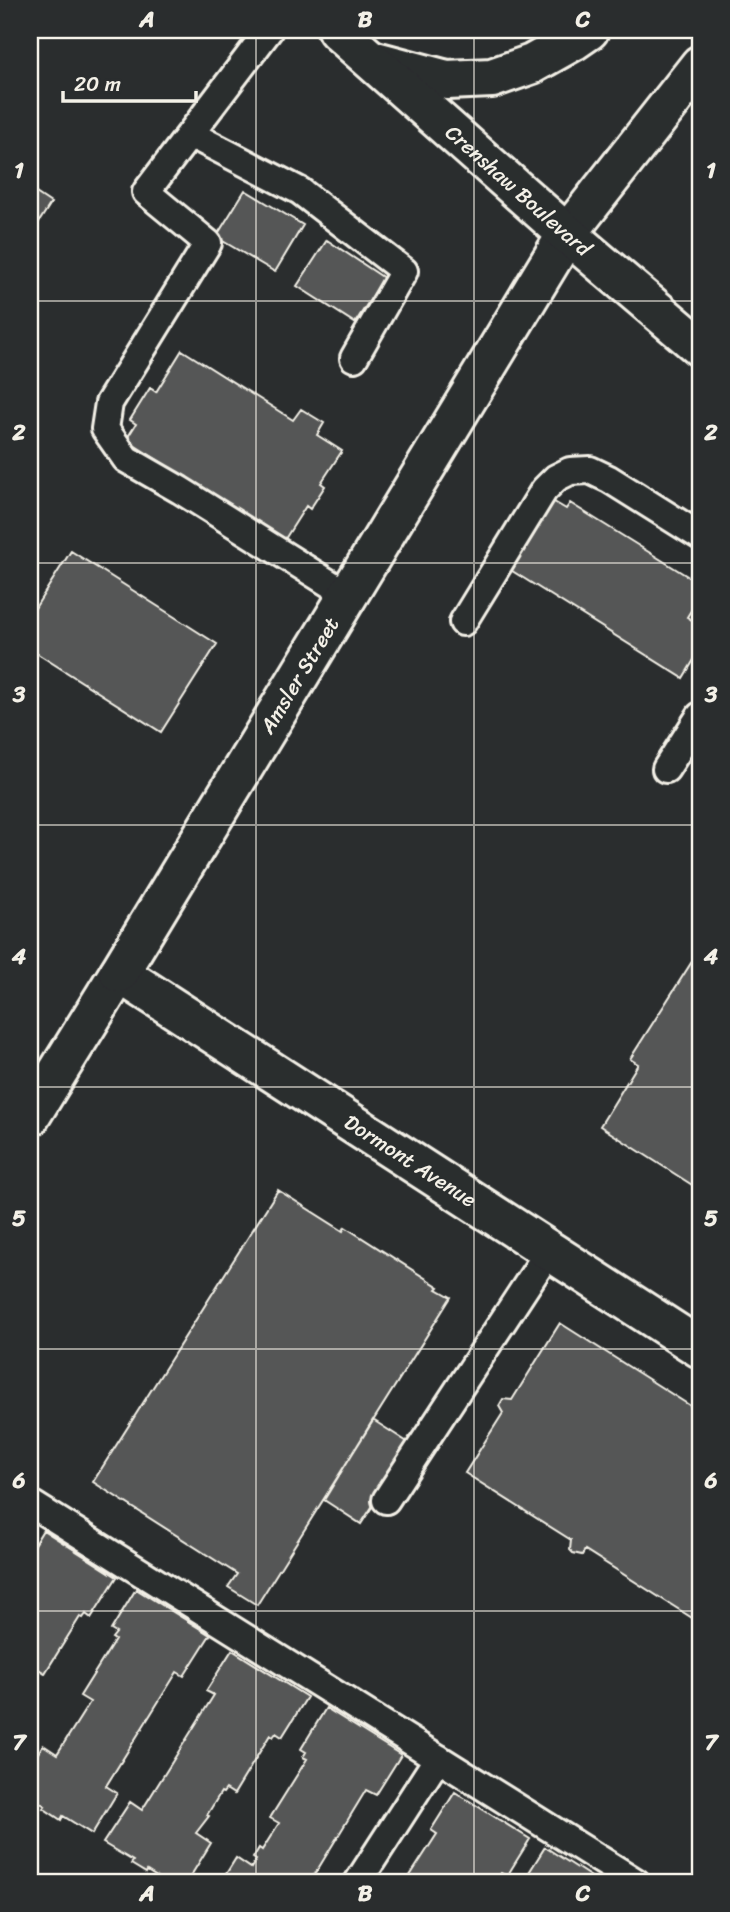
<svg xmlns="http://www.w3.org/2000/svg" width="730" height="1912" font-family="Sriracha,sans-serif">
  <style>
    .building { fill: #555756; stroke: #f4f1e8; stroke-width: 2 }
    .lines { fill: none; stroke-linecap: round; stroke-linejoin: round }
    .service-casing { stroke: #f4f1e8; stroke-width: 32 }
    .minor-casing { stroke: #f4f1e8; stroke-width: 44 }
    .tertiary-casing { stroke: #f4f1e8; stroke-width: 44 }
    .secondary-casing { stroke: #f4f1e8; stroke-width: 44 }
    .primary-casing { stroke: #f4f1e8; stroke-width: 44 }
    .service { stroke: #2a2d2e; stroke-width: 26 }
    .minor { stroke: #2a2d2e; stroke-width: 38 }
    .tertiary { stroke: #2a2d2e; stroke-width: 38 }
    .secondary { stroke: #2a2d2e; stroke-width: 38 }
    .primary { stroke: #2a2d2e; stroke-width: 38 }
    .grid { fill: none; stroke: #f4f1e8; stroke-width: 2; stroke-opacity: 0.55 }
    .labels { text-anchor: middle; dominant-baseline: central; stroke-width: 7; stroke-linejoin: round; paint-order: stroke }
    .street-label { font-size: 21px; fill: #f4f1e8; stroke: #2a2d2e }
    .neatline { fill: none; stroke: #f4f1e8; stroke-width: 2.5 }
    .grid-label { font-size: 23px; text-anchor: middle; font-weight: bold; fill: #f4f1e8 }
  </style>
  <rect width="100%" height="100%" fill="#2a2d2e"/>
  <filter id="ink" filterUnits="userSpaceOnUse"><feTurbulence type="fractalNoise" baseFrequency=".0143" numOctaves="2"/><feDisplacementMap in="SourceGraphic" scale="14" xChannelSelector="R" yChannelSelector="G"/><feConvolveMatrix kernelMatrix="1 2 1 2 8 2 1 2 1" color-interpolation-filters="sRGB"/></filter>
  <g filter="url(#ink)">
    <path class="building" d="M30,189L51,203L30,236Z
      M245,190L303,225L275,272L216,237Z
      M327,240L384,278L355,323L297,286Z
      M182,350L293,420L301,409L324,423L317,435L342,451L321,483L325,486L310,509L306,506L285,539L245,514L243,517L236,512L238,510L172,469L170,471L162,466L164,464L126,440L136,424L130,420L150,388L156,392Z
      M544,496L566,509L570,503L700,584V596L687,617L700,625V650L683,678L501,564Z
      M71,551L217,644L161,732L30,649V616Z
      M700,949V1190L600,1126L638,1064L630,1059Z
      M278,1190L343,1231L345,1227L439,1287L437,1289L451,1297L257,1605L228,1587L237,1574L93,1482Z
      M560,1323L700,1412V1623L585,1550L582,1555L573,1553L570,1550L571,1540L465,1473L503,1413L499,1406L503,1399L512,1400Z
      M373,1420L412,1445L361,1524L324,1500Z
      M43,1530L117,1577L91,1618L86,1614L83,1618L80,1617L45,1673L37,1668L33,1674L31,1673L30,1675V1551Z
      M136,1589L210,1635L184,1676L177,1672L106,1786L117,1793L92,1834L63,1816L61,1820L43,1808L45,1806L30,1796V1766L43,1745L57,1754L90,1702L80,1696L115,1640L112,1638L116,1633L111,1630Z
      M232,1650L307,1697L282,1737L276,1733L273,1737L270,1735L234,1794L226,1789L223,1793L221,1792L207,1815L209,1816L196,1833L211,1843L187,1882H165L147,1871L146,1873L131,1864L133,1861L103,1843L130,1802L142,1810L214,1695L206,1691Z
      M326,1708L401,1755L376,1795L366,1790L310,1882H221L236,1858L251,1868L256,1860L253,1858L259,1848L262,1850L279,1823L270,1818L307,1759L303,1757L306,1752L301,1749Z
      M455,1792L530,1839L507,1876L501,1873L495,1882H406L437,1834L431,1830Z
      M545,1847L599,1882H523Z"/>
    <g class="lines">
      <g class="service-casing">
        <path id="service" d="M269,30L146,192L208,243L109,403L105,429L126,459L180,490L348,595
          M190,134L300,191L404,271L354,358
          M463,622L544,490L556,478L570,471L590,470L609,479L700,536
          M666,769L700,716
          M386,1500L549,1251
          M30,1503L636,1882
          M358,1882L438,1758"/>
      </g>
      <g class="minor-casing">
        <g id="minor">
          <path id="s1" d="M30,1117L119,973L700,1348"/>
        </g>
      </g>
      <g class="tertiary-casing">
        <g id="tertiary">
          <path id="s2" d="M119,973L567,234"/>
        </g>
      </g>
      <g class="secondary-casing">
        <path id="secondary" d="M372,60L447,80L492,78L532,64L573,41L589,30
          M567,234L700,65"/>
      </g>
      <g class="primary-casing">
        <g id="primary">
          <path id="s3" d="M337,30L567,234L700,347"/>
        </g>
      </g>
      <use href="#service" class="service"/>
      <use href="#minor" class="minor"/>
      <use href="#tertiary" class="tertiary"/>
      <use href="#secondary" class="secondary"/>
      <use href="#primary" class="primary"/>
    </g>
  </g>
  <path class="grid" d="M256,30V1882M474,30V1882M30,301H700M30,563H700M30,825H700M30,1087H700M30,1349H700M30,1611H700"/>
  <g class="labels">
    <g class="street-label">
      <text stroke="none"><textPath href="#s3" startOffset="242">Crenshaw Boulevard</textPath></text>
      <text stroke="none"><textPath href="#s2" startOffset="348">Amsler Street</textPath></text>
      <text stroke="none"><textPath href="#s1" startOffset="516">Dormont Avenue</textPath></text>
    </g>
  </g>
  <rect width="730" height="1912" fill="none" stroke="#2a2d2e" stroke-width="77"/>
  <path d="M63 91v10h133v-10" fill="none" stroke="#f4f1e8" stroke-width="3.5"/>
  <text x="74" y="91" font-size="21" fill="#f4f1e8" stroke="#2a2d2e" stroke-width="5" paint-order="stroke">20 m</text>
  <rect x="38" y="38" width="654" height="1836" class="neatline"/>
  <g class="grid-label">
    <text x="147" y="27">A</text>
    <text x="365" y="27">B</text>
    <text x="583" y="27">C</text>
    <text x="19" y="178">1</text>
    <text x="711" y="178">1</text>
    <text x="19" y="440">2</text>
    <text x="711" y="440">2</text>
    <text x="19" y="702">3</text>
    <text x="711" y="702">3</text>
    <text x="19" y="964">4</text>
    <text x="711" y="964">4</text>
    <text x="19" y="1226">5</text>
    <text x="711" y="1226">5</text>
    <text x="19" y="1488">6</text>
    <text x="711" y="1488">6</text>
    <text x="19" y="1750">7</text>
    <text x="711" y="1750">7</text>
    <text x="147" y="1901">A</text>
    <text x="365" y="1901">B</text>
    <text x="583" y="1901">C</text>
  </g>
</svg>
